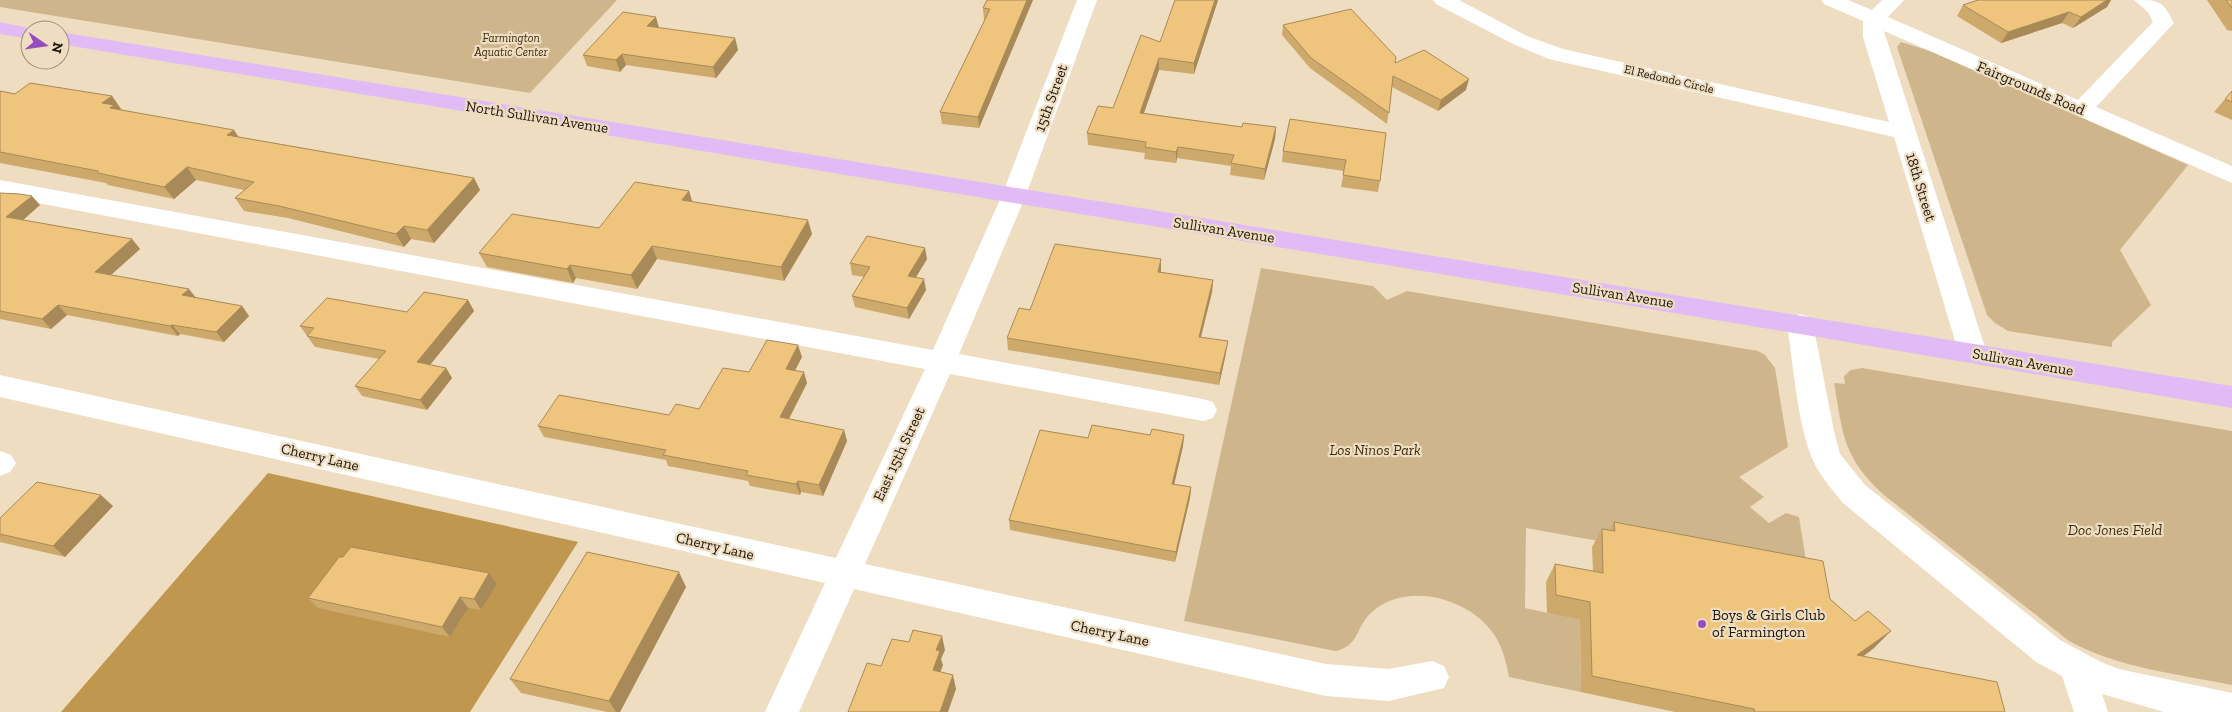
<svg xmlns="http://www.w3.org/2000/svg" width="2232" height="712" font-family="'Zilla Slab',serif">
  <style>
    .green { fill: #ceb58b }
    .forest { fill: #bf974f }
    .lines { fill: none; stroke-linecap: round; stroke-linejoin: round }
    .minor { fill: #fff; fill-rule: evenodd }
    .major { fill: #e0bbf6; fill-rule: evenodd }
    .wall { fill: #cea96c }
    .shaded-wall { fill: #a78a58 }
    .building { fill: #efc57d; stroke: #a78a58 }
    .poi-dot { fill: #974cbe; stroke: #efddc2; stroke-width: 2 }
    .labels { text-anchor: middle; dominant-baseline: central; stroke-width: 4.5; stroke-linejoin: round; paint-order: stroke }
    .far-park-label { font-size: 12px; font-style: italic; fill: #3d2c0c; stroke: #efddc2 }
    .far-street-label { font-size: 12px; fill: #1c160c; stroke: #efddc2 }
    .street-label { font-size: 15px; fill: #1c160c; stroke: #efddc2 }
    .park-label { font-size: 15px; font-style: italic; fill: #3d2c0c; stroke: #efddc2 }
    .poi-label { font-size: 15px; fill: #1c160c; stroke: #efddc2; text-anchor: start }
  </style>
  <rect width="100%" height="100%" fill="#efddc2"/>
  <path class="green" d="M0,0H617L530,93L0,7Z
    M1901,42L1933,52L2188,165L2120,250L2151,305L2112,342V347L2008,331L1995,323L1987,315L1897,47Z
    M1261,268L1373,286L1387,300L1407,291L1758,351L1765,355L1775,368L1788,447L1739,477L1764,497L1750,507L1769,523L1786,513L1799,517L1809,579L1526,528L1525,608L1580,620L1581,692L1509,677C1506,660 1501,641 1489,628C1464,597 1404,582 1372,612C1355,627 1360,646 1335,651L1184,621Z
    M1862,368L2232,431V685C2177,674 2119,668 2069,641L1884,495C1843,457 1843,435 1834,383L1845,384L1844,376L1851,370Z"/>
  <path class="forest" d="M268,473L578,542L470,712H61Z"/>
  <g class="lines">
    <path class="minor" d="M1077,0H1097L1026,195L959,354L1203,399L1213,402L1217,410L1213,418L1203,421L950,374L865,564L1326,664L1389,669L1432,661L1444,666L1449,677L1444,688L1389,701L1326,696L854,589L799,712H765L825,583L0,397V375L836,558L925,369L0,196V180L933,350L1002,195Z
      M1433,0H1459L1527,36L1563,49L1889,122L1863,37V21L1824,4L1821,0H1848L1872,10L1882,0H1904L1888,17L2078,100L2153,22L2148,12L2134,0C2160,0 2162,0 2174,23L2096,107L2232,166V183L1884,31L1987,354L1983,361L1973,364L1963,361L1959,354L1894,137L1549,59L1513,44L1436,4Z
      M1800,314L1809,317L1813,324L1834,431L1840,454L1865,485L2060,640L2101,662L2119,669L2232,693V712H2164L2102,694L2108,712H2074L2062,676L2036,662L1843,503C1831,488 1818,474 1811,456C1797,419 1793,363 1787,324L1791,317Z
      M0,451L11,455L16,463L10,472L0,476Z"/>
    <path class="major" d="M0,22L38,30H30V39L0,34Z
      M60,32L2232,386V408L1800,334L60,44Z"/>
  </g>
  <path class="wall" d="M987,0H1033L979,128L942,124L940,112L985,20H984L983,8Z
    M1218,0L1194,74L1159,70L1144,113L1242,127H1276L1275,139L1264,180L1230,175L1231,166L1177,158L1176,163L1144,159L1145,153L1088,145L1087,133L1113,108L1160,42Z
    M1978,0H2111L2107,7L2073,28L2062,23L2001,43L1957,16L1963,5Z
    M2207,0H2232V31L2227,30Z
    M1283,25L1395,63L1466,90L1438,111L1392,87L1387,124L1310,68L1282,35Z
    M659,28L735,38L738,50L716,78L626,65L620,72L587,66L583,55Z
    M0,91L15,94L112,96L121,109H120L239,137L474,178L480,190L434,243L411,239L404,247L288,218L244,211L235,198L244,190L196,180L174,199L108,185L106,183L0,163Z
    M2232,91V120L2214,112Z
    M1290,119L1380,181L1378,192L1341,187L1344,171L1282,162L1283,151Z
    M689,191L692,202L812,234L784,281L657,259L637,289L576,278L573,283L487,267L479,253L599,228Z
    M0,193L40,205L23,220L132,239L140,249L111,275L197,298L242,306L249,316L224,342L180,334L178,336L67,315L51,329L0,319Z
    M927,259L916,277L926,290L909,319L855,307L852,296L864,277L852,275L850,263Z
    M1161,259V272L1213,280L1212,292L1201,337L1226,353L1219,385L1008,350L1007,338L1030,310Z
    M468,300L474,311L430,365L446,368L452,378L427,410L362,396L355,386L379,359L315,347L300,326L407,312Z
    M802,357L795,370L807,383L789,419L844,430L847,441L823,496L801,492L800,495L750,486L748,481L668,466L666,460L544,437L538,426L669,415L699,409L749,372Z
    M1150,435H1184L1183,446L1174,484L1191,487L1190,498L1175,562L1010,530L1009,520L1088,438Z
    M113,506L65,557L0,542V518Z
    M1614,522L1830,599L1874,648L1864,656L2005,712H1675L1581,692L1580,620L1547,613L1546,582L1555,564L1593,571L1592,547L1602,529L1610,530Z
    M489,573L497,584L481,610L468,608L450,637L318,608L308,598Z
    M686,587L620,712H607L521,693L510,679Z"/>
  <path class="shaded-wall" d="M1027,0H1033L979,128L978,117Z
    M1215,0H1218L1194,74V63Z
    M2107,0H2111L2107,7L2073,28L2081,17Z
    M2069,12L2062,23L2001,43L2008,32Z
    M656,17L659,28L647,26Z
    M735,38L738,50L716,78L713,67Z
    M622,54L626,65L620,72L616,60Z
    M1159,58V70L1140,124V113Z
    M1469,79L1466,90L1438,111L1441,100Z
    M112,96L121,109L118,111L123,117L102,103Z
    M1276,127L1275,139L1264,180L1265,169Z
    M234,130L242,142L227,135Z
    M1178,147L1177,158L1176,163V152Z
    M187,167L196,180L174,199L164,187Z
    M474,178L480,190L434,243L427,230Z
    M689,191L693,204L682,200Z
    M32,196L40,205L15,227L6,217Z
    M808,220L812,234L784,281L781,267Z
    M404,226L411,239L404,247L396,234Z
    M132,239L140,249L103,282L95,272Z
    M652,246L657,259L637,289L631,275Z
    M925,248L927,259L910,287L908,276Z
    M1161,259V271L1157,283L1158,272Z
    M570,265L576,278L573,283L567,269Z
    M924,279L926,290L909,319L907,308Z
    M1213,280L1212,292L1198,348L1199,337Z
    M189,289L197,299L182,295Z
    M468,300L474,311L424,372L417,362Z
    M58,305L67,315L51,329L42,319Z
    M242,306L249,316L224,342L216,332Z
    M172,325L180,334L178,336L170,326Z
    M1228,341L1226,353L1219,385L1220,373Z
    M798,345L802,357L790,380L786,369Z
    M446,368L452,378L427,410L420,400Z
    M804,372L807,383L784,428L780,417Z
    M844,430L847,441L823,496L819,485Z
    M1184,435L1183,446L1172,494V484Z
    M798,481L801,492L800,495L796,484Z
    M1191,487L1190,498L1175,562L1176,552Z
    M101,495L113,506L65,557L53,546Z
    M679,572L686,587L620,712H616L609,701Z
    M489,573L497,584L481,610L474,599Z
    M460,597L468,608L450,637L442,627Z
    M1891,631L1874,648L1841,672L1857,655Z
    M942,636L945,650L941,659L943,665L936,684L933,670L936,650Z
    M953,675L956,689L948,712H940Z"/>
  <path class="building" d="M987,0H1027L978,117L940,112L990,9L983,8Z
    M1175,0H1215L1194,63L1159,58L1140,113L1242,127L1243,123L1276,127L1265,169L1231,163L1234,155L1178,147L1176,152L1145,147L1146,142L1087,133L1098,106L1113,108L1141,35L1160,42Z
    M1978,0H2107L2081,17L2069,12L2008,32L1963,5Z
    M2226,0H2232V8Z
    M1351,9L1396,57L1395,63L1424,50L1469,79L1441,100L1393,76L1389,113L1311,58L1283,25Z
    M623,12L656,17L647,26L735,38L713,67L622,54L616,60L583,55Z
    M30,83L112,96L102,103L114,105L110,108L234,130L227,135L474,178L427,230L404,226L396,234L279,206L235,198L254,182L187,167L164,187L98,173V171L0,152V91L15,94Z
    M2232,91V102L2225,99Z
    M1290,119L1386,133L1380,181L1343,175L1346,160L1283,151Z
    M635,182L689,191L682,200L808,220L781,267L652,246L631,275L570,265L567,269L479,253L512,214L599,228Z
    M0,193L20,194L32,196L6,217L132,239L95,272L189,289L182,295L242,306L216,332L172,325L170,326L58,305L42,319L0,311Z
    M867,236L925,248L908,276L924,279L907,308L852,296L870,267L850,263Z
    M1055,244L1161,259L1158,272L1213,280L1199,337L1228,341L1220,373L1007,338L1019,308L1030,310Z
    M424,292L468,300L417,362L446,368L420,400L355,386L386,351L307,336L314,328L300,326L327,298L407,312Z
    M767,340L798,345L786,369L804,372L780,417L844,430L819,485L798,481L796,484L746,475L748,471L663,455L666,450L538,426L559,395L669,415L676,404L699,409L723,368L749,372Z
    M1092,425L1150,435L1152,429L1184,435L1172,484L1191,487L1176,552L1009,520L1040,430L1088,438Z
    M37,482L101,495L53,546L0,534V518Z
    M1614,522L1823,561L1830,599L1855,621L1868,611L1891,631L1857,655L1997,682L2005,712H1755L1754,709L1592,676L1590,602L1556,595L1555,564L1603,573L1602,529L1615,531Z
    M351,547L489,573L474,599L460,597L442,627L308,598L339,557H343Z
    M587,552L679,572L609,701L510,679Z
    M913,630L942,636L936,650L940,651L933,670L953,675L940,712H848L867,663L881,666L892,639L909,642Z"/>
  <circle class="poi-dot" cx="1702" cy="624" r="5"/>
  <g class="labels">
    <g class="far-park-label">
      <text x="511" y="38">Farmington<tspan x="511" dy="14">Aquatic Center</tspan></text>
    </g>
    <g class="far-street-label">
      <text transform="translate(1669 79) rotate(13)">El Redondo Circle</text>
    </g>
    <g class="street-label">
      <text transform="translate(2031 88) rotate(23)">Fairgrounds Road</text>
      <text transform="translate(1051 98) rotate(-70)">15th Street</text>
      <text transform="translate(537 117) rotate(9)">North Sullivan Avenue</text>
      <text transform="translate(1921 187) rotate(73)">18th Street</text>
      <text transform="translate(1224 230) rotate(9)">Sullivan Avenue</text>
      <text transform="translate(1623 295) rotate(9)">Sullivan Avenue</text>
      <text transform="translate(2023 362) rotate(10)">Sullivan Avenue</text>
      <text transform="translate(899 454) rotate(-65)">East 15th Street</text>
      <text transform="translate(320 457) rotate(13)">Cherry Lane</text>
      <text transform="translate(715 546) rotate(13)">Cherry Lane</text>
      <text transform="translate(1110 633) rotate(12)">Cherry Lane</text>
    </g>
    <g class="park-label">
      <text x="1375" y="450">Los Ninos Park</text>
      <text x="2115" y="530">Doc Jones Field</text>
    </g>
    <g class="poi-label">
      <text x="1712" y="615">Boys &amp; Girls Club<tspan x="1712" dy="17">of Farmington</tspan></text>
    </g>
  </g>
  <g transform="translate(45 45) rotate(103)"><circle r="24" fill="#efddc2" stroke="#9b8d79"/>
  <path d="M0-4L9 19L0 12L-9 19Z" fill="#974cbe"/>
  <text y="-8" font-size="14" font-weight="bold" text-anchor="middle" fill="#1c160c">N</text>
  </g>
</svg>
